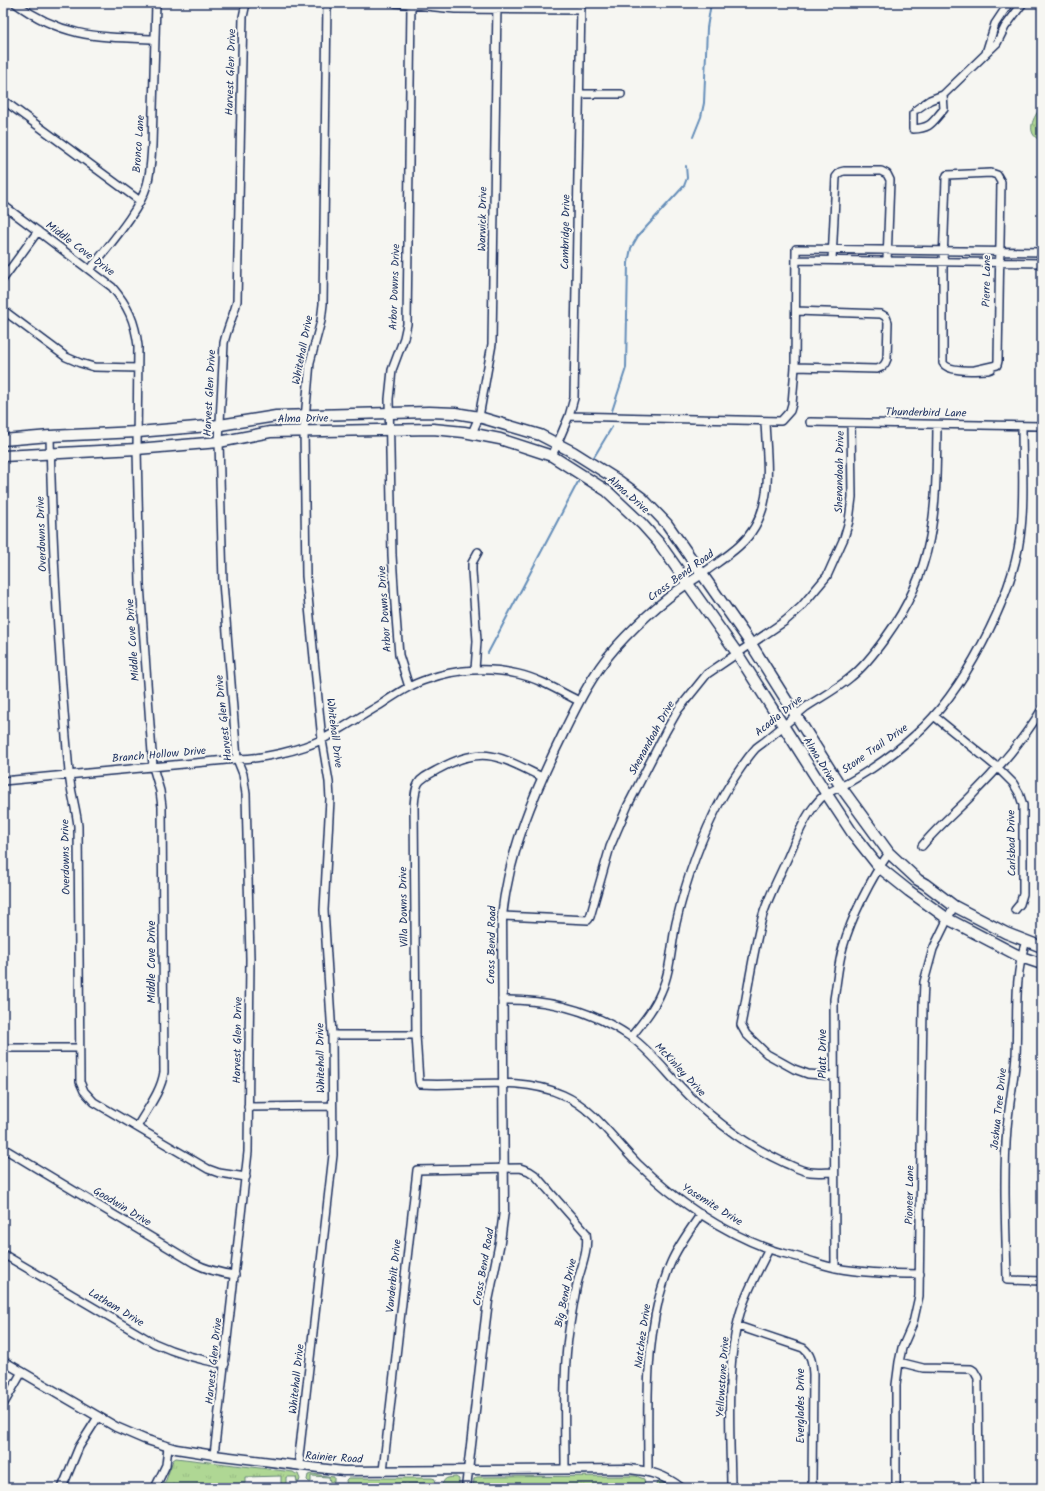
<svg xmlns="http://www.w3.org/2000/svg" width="1045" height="1491" font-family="Kalam,sans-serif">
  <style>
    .grass { fill: url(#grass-tufts); stroke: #658379 }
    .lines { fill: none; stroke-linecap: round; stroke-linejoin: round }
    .stream { stroke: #658eb9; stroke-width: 2 }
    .minor-casing { stroke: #1b2f5e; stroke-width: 10 }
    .tertiary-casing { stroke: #1b2f5e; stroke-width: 11 }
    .secondary-casing { stroke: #1b2f5e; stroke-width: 13 }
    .minor { stroke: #f6f6f2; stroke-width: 7 }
    .tertiary { stroke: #f6f6f2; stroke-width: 8 }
    .secondary { stroke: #f6f6f2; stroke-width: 10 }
    .labels { text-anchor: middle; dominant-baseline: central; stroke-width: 4; stroke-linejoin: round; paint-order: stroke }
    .street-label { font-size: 11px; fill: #1b2f5e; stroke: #f6f6f2 }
  </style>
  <defs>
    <pattern id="grass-tufts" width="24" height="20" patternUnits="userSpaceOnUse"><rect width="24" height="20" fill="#afd794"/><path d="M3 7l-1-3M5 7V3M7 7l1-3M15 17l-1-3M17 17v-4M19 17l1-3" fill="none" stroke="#96b982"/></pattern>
  </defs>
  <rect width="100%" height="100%" fill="#f6f6f2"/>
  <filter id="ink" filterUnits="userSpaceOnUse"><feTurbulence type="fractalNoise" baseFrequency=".025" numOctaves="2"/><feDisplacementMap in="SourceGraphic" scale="8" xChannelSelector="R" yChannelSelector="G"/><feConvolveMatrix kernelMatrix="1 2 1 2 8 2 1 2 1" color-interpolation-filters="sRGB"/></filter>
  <g filter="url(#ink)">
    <path class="grass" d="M1042,106V141C1024,134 1033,117 1042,106Z
      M176,1458L293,1472L296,1474H298L300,1479L299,1482H297L296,1477H286V1484H281V1476L245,1477V1483H240V1488H161L166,1480L173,1460Z
      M312,1474L334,1477V1482H330L329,1477L311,1476V1482H309L307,1480L308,1475Z
      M636,1476L644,1479L645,1486L647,1488H473L474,1479L477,1477Z
      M456,1477L459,1479V1488H440C446,1478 443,1478 456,1477Z
      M348,1478H432L435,1479C434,1485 430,1489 425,1487L426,1483L408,1484L406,1488H403L405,1484L380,1485L379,1488H377V1486L347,1488L346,1480Z
      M657,1482H661L673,1488H655Z"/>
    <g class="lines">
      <path class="stream" d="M693,137L701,117L704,103L707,28L711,3
        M612,411L626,368L628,263L631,248L638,236L684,186L687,178L686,166
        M594,457L612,427
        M488,653L578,482"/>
      <g class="minor-casing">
        <path id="minor" d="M15,3C63,38 98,37 155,39
          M396,3L455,9L581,10
          M986,53L995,24L1009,3
          M580,94H621
          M3,100L140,201
          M917,109L930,100L943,95L997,43L1005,27L1023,3
          M913,114V129C932,128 932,122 944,109L943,95
          M3,205L112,287C128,306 135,321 138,346L137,449L140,584L153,767L160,791L162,807L164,1072C161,1092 147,1109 137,1127
          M796,260L1042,263
          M832,260L836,177L840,172L844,171H881L887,174L890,180L887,261
          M90,270C108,246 139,212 147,185C151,171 151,158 152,145L156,3
          M3,279L38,231
          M3,310L66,357L80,363L94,367L138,368
          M795,367L877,369C883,367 885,365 887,359L888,322L886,317L881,314L796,311
          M975,370L997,365L998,361L1001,182L997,175L991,173L947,175L946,178L943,262V363C949,373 976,370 988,370L991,369L975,370
          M569,416L781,421L790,411L792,404L795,367L796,249L1042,252
          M810,422L1042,426
          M472,433L479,417L492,344L497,3
          M50,436C52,548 59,660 69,772C70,790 76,807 78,826L80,1082L84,1091L94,1102L208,1169L219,1173L246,1177
          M552,456L569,416L574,398L581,3
          M702,574C714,565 728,556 739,546C776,513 767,466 765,422
          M475,670L477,641L472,571V563L478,552
          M409,687L399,655L395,604L392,555L389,399L392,370L404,338L407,324L411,3
          M934,716L998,768L1013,783L1019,793L1023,805V894L1020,904L1015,910
          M542,777C500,757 484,744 439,769C417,781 416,780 414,806L416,1035L419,1081L420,1084C467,1087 519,1075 563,1095C595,1109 614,1141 638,1164C675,1200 721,1231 769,1249C780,1253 793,1255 804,1259C815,1262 825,1266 836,1268C863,1273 892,1274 920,1274
          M3,781L237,759C262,759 301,750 323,739C342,729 361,716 380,705C395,695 411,684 428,679C456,669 489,667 518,674C540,679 559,691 579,701
          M922,846C938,826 957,811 974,793C1000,767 1023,740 1042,709
          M502,916L588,920L590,917L610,847L628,805L666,731L678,710L707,674L785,621L801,607L827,576L844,538L849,521L852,497L851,423
          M1026,941C1013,979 1018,1016 1016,1055C1014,1080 1009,1104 1007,1128C1003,1178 1006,1230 1007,1280L1042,1281
          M502,1000C549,999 592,1010 631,1037C649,1050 663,1068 678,1084C709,1117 743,1144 785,1163C793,1166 801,1171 810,1172C818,1173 827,1172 834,1172
          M332,1035H416
          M631,1037C642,1023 654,1009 661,992C671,970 671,946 676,923C686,880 701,837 722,798C729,785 746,759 756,748C761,744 766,741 770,737C782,727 794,717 806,707C821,697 837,689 851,677C865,666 876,651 886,637C937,567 936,507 937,425
          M3,1048H80
          M834,1076L808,1074L794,1069L767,1054L746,1034L741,1025C748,989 753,953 762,918C768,897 779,877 788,857C796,839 803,820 815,805C823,794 829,792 840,787C851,782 861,775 871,769C886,759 901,748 915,735C962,694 1012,599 1020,537C1025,501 1022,462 1022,426
          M248,1107L332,1106
          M3,1148L194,1263C207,1270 220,1273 235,1275
          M3,1254L154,1343C178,1354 198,1360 225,1364
          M835,1268L834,999C837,982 838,964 843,947C851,918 871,878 889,853
          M738,1326L803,1348C812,1355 812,1363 813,1374L812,1481L813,1488
          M899,1362L923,1368L971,1369L974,1371L978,1378L979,1488
          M3,1405L22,1372
          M214,1455L248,1152L250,959L246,794L243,774L237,759L223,582L219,442L224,343C227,328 234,315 237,301L242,57L243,17L246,3
          M301,1466L299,1456L333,1155L332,1035L324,910L330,799L329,782L322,740L306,576L304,430L310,362L321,321L323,304L327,3
          M383,1471L417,1170L520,1168L529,1171L535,1175L586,1233C589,1251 581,1267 577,1284C573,1305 569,1326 567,1347C563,1387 565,1428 565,1468
          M648,1471C648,1413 645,1355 659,1298C663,1284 667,1270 673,1258C681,1242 691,1228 701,1214
          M62,1488L79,1447L98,1417
          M155,1488L166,1465L168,1447
          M730,1488L731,1484C730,1429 725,1363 741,1310C748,1289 759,1269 769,1249
          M896,1488V1385L899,1362L902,1348L913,1323L919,1296L923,1006L924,982L933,949L954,906"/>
      </g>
      <g class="tertiary-casing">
        <path id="tertiary" d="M3,1361L116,1427L144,1439L176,1449L214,1455L343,1471L629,1469C649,1471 665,1475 681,1488
          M466,1488L484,1333L488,1301L500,1242L504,1211L502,916C509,851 534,793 562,736C577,705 592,674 615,648C642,618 668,595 702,574"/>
      </g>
      <g class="secondary-casing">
        <path id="secondary" d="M3,440L50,436L138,432L220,425L276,416L429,412L455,413L479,417L540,435L573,452L619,481L642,498L667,524L751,644L841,787L889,853L918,880L925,884L954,906L1006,933L1042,947
          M3,456L137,449L219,442L270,432L433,429L464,432L500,439L552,456L607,491L642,524L659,543L737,653L826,793L853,834L879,867L909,891L948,919L1021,957L1042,964"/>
      </g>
      <use href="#minor" class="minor"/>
      <use href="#tertiary" class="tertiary"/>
      <use href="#secondary" class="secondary"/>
    </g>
  </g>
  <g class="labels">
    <g class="street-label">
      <text transform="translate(231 72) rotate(-88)">Harvest Glen Drive</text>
      <text transform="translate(139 144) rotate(-86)">Bronco Lane</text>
      <text transform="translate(483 219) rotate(-89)">Warwick Drive</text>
      <text transform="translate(566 232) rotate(-89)">Cambridge Drive</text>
      <text transform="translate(80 249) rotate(37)">Middle Cove Drive</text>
      <text transform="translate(987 281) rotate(-89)">Pierre Lane</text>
      <text transform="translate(395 287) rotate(-88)">Arbor Downs Drive</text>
      <text transform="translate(303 350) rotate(-79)">Whitehall Drive</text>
      <text transform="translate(210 393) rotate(-87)">Harvest Glen Drive</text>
      <text transform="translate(926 413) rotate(1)">Thunderbird Lane</text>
      <text transform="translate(303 419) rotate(-1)">Alma Drive</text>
      <text transform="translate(840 472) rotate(-89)">Shenandoah Drive</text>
      <text transform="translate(628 495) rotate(41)">Alma Drive</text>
      <text transform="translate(42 534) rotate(-92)">Overdowns Drive</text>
      <text transform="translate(681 576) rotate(-36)">Cross Bend Road</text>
      <text transform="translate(385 609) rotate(-94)">Arbor Downs Drive</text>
      <text transform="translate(133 640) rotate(-94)">Middle Cove Drive</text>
      <text transform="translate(779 716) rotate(-39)">Acadia Drive</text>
      <text transform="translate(224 718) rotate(-96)">Harvest Glen Drive</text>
      <text transform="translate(334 733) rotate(83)">Whitehall Drive</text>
      <text transform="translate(652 738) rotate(-61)">Shenandoah Drive</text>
      <text transform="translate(875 749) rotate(-35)">Stone Trail Drive</text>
      <text transform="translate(159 755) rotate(-5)">Branch Hollow Drive</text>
      <text transform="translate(819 760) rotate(58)">Alma Drive</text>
      <text transform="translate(1012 843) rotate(-91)">Carlsbad Drive</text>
      <text transform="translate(66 857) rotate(-91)">Overdowns Drive</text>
      <text transform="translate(404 907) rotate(-91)">Villa Downs Drive</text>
      <text transform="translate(492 945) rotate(-89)">Cross Bend Road</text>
      <text transform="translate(152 962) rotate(-90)">Middle Cove Drive</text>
      <text transform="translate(238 1040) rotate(-89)">Harvest Glen Drive</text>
      <text transform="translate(823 1054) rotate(-90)">Platt Drive</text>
      <text transform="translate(321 1058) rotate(-91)">Whitehall Drive</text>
      <text transform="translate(680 1070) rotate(47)">McKinley Drive</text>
      <text transform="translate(999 1109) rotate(-84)">Joshua Tree Drive</text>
      <text transform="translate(910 1195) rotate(-89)">Pioneer Lane</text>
      <text transform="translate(712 1205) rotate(32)">Yosemite Drive</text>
      <text transform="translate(122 1207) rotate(31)">Goodwin Drive</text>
      <text transform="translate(484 1267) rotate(-80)">Cross Bend Road</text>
      <text transform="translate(394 1276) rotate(-84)">Vanderbilt Drive</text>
      <text transform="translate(566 1293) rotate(-78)">Big Bend Drive</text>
      <text transform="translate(116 1308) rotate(31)">Latham Drive</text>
      <text transform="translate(643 1336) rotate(-82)">Natchez Drive</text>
      <text transform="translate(214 1361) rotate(-84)">Harvest Glen Drive</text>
      <text transform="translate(723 1377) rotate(-86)">Yellowstone Drive</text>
      <text transform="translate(297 1379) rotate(-84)">Whitehall Drive</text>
      <text transform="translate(801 1406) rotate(-90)">Everglades Drive</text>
      <text transform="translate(334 1458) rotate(4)">Rainier Road</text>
    </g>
  </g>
  <rect width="1045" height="1491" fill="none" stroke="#f6f6f2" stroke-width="16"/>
  <rect x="8" y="8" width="1029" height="1475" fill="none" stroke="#1b2f5e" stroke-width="1.5" filter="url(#ink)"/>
</svg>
